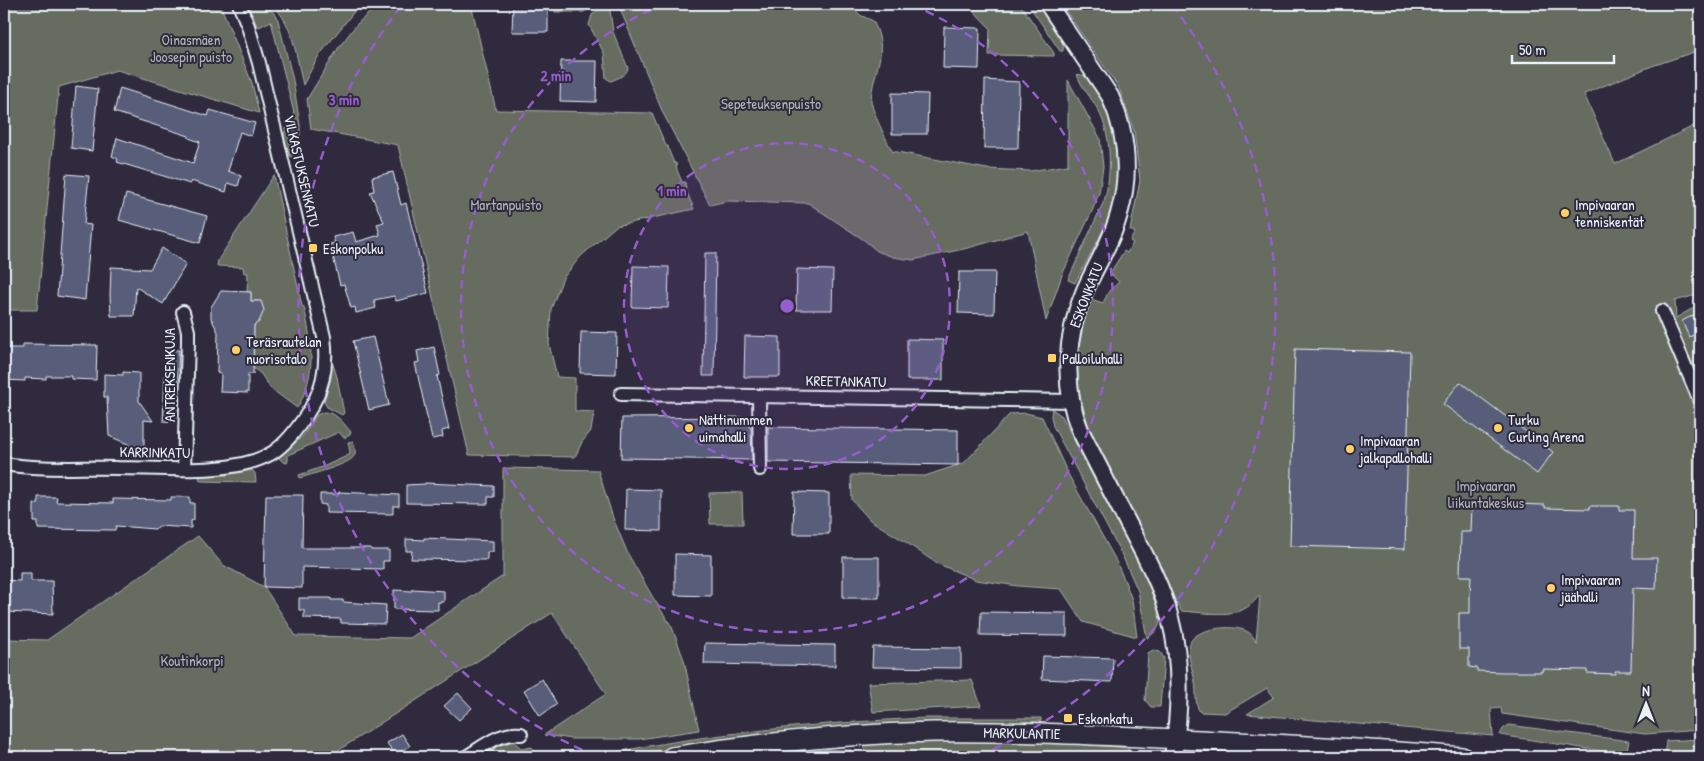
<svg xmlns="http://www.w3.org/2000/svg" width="1704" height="761" font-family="'Patrick Hand',sans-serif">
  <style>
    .green { fill: #666c5e; stroke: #a7aeab }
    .building { fill: #595d7a; stroke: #e8f1f8 }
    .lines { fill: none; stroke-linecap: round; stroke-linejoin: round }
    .minor-casing { stroke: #e8f1f8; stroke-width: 16 }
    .tertiary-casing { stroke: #e8f1f8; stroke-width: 20 }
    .secondary-casing { stroke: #e8f1f8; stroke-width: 22 }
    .minor { stroke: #2f2a3d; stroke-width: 12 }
    .tertiary { stroke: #2f2a3d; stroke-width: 16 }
    .secondary { stroke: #2f2a3d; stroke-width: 19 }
    .ring { fill: none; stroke: #965dcd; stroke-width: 2.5; stroke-dasharray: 9 6 }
    .poi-dot { fill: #ffd166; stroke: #2f2a3d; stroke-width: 2 }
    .labels { text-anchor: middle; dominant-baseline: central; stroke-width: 4; stroke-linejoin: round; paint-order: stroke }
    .park-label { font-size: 15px; fill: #aeb5b3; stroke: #2f2a3d }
    .street-label { font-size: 15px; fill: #e8f1f8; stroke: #2f2a3d }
    .poi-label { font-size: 15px; fill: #e8f1f8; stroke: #2f2a3d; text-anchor: start }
    .centre { fill: #965dcd; stroke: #2f2a3d; stroke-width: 2.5 }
    .ring-label { font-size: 15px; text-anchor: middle; font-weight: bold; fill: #965dcd; stroke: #2f2a3d; stroke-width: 4; stroke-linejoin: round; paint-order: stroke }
  </style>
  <rect width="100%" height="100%" fill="#2f2a3d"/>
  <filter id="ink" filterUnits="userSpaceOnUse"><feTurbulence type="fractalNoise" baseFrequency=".02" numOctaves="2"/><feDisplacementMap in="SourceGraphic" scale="10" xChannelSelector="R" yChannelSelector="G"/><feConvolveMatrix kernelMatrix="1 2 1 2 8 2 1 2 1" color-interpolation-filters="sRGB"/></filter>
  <g filter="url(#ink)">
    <path class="green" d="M4,4H220L252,83L259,113L117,70L59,87L37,310H4Z
      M248,4H264L277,16L293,80L300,125V158H295L290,156C284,134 279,135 295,117L271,21L259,27L257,26Z
      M272,4H360L318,57L303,85C296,56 294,25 272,4Z
      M379,4H471L496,110L652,113L666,146H668L669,151L674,163H676L677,170L682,182H685L686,190L694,209L616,226L581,256L563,278L551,309L549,344L557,377L575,378V411L594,412L591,431L582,442L575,457L469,455L398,145L311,129L307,99L339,47L357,24Z
      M555,4H594L584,12H555Z
      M604,4H609L613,32L628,68C626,76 618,78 611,81L606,78L604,53L589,25L592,15Z
      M618,4H850L860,15L873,21C890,53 873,69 871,100C871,109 887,141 892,151L987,169L1030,171L1068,165V80L1100,138L1103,167L1099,193L1093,209L1062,275L1046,321L1028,231L968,248L913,260L893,257L877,251L864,240L808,203L727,201L710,205L663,113Z
      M967,4H1020L1054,53V56L989,55L990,28Z
      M1028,4H1040C1048,17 1066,35 1063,51H1060Z
      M1061,4H1700V50L1652,66L1584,94L1615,164L1700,123V294L1675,301L1676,318L1700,304V730L1645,734L1502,714L1501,708L1491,709L1493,736L1247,714L1274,697L1267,688L1225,713L1200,712C1194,703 1197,692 1195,682C1193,669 1186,656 1190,643C1195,628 1233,624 1246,631C1251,633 1254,637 1256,642L1260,595C1255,601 1249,607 1242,610C1226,617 1198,612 1181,611L1088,425C1086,415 1082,405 1080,395C1072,362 1080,330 1091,299L1103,303L1109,291L1119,282L1110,273L1124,251L1127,253L1133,243L1130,241L1135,232L1130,230L1140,181L1134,131L1119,88Z
      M1077,74C1089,75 1095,87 1101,96C1120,128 1125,176 1111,211C1102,236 1087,260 1075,283L1068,280L1104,201C1112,174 1112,135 1098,110C1092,98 1080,86 1077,74Z
      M274,175L302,306L304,307C312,343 317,375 297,408L270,388L261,374L253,368L254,325L259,301H251V292H247L248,273H244L243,267L217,266L218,260Z
      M333,364L337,377L344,413L342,415L327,407L324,402L331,378Z
      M1052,409L1062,416L1067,426L1153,592C1158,612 1168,626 1147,638L1138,591L1122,555L1053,426L1051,416Z
      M323,412C337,412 343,423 351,432L350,435L344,438L339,432L288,455V461L287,463L283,462L279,458L280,456L302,437L317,415Z
      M1026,413L1042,417L1068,474L1114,557L1124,579L1132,600L1137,637L1083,622L1061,589L1018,586L976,580L936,563L904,541L870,520L852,500L851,475L925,476L964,463L1010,414Z
      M353,441C354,446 357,451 354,456C351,464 309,475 300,478L299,475L325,466L349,455L350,452L348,442Z
      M503,468L598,470L613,518L628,554L652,596L672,627L684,660L699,730L639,739H572L544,735L606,694L552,613L328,757H4V639L47,640L198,536L223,565L264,587L296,636L410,638L503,576Z
      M252,470L255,473L256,482L200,481L199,476L226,475Z
      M742,492L743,524H710L709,493Z
      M1153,650L1160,652L1164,658L1160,707H1151L1145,700L1148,653Z
      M972,680L981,706L873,712L868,683Z
      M926,718H1041V721L708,743L619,757H591C701,734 813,723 926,718Z
      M1509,725L1629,741L1626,755L1500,735L1503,729Z
      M1700,739V757H1664L1666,741Z
      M512,740L522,749L532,747L538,757H477L500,742Z
      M984,740L1067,743L1129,748L1125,757H867L864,745L933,741Z
      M825,750H851L853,757H806Z"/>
    <path class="building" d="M513,4H548V32H512Z
      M944,27L980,28L979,69L943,68Z
      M561,61H597L596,102L560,101Z
      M985,80L1019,82L1018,148H984Z
      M76,86L98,89L92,151L71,148Z
      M120,88L208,116L210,110L255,123L251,136L240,132L228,171L241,176L238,186L228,183L226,192L191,181L190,184L117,162L118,159L112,156L117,138L193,163L200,142L189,138V136L114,112Z
      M892,93L928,94L927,134H892Z
      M393,172L401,205L406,203L428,293L396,301L394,296L374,300L376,308L356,313L355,307L351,308L344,284L340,285L330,244L335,243L333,237L353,232L356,242L380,235L377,224L384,222L370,192L374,191L372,177Z
      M66,174L89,176L84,224L91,225L85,300L57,296Z
      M126,194L207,216L200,243L119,220Z
      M162,248L186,264L163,304L136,287L134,316H111L110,295L111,267L150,269Z
      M705,253H716L714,376H703Z
      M633,266L669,267L668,308L632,307Z
      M797,269L833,270L832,310H796Z
      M959,272H995L994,314L958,313Z
      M221,291L251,292V301H261L264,310L259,322L254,325L253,374H248V393L220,392L221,374L217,373L218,332L211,318V307Z
      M1700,312V332L1689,337L1682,321Z
      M581,332L617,333L616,374L580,373Z
      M745,336L780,337V377H744Z
      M373,337L389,405L369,410L353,341Z
      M907,339L943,340V380H907Z
      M23,344L97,345L96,380L71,379V376H46V379L25,378V381L4,380V348H23Z
      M434,347L440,375L437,376L449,429L442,431L443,437L432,439L415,363L419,362L417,351Z
      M1295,349L1410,352L1405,549L1290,546Z
      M166,350H179L175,422L163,421Z
      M123,372L139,373V401L153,421L144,420V447H130L128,444L109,436L107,397H104V374L123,375Z
      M1460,382L1553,452L1537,474L1443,404Z
      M749,417V427H751L752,460L621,458L622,418Z
      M768,427L958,430V465L768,462Z
      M425,483L494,486V497H488V504L406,503V485L425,484Z
      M626,489L661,490V531L625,530Z
      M339,492L399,495V506H393V514L326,513V505L320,504V494H338Z
      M794,492L829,493V534H793Z
      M266,495H303L302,548H371V550H389V561H383V569L302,567V588L264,587Z
      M38,497H57L56,502L113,503V499L171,500V497H190V503H194V520L191,521V528L159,526L155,529L116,526L115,530L38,529V522H34V504H38Z
      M1480,503L1545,505V508L1590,509V506H1619V510H1634L1633,558H1657L1656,589L1633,588L1631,671H1615V674L1587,673V670L1542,669V672H1503L1477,671V668L1469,667V649H1459V613H1470V595L1471,576H1460L1461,532H1471L1472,506L1480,507Z
      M424,538L493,541V552H487V560L411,559L412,551H406V539L424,540Z
      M675,554L711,555V596L675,595Z
      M843,557H879V598H843Z
      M20,573H31V581H52L53,614L4,612V580L20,581Z
      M412,589L444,591V602H438V610L394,609V590L412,591Z
      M299,598H331V600H343V602L386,605L385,624L341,623V619L304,618V610H299Z
      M981,612L1067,613V636L980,635Z
      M705,643L835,645V666L704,664Z
      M873,647L961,648V668L872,667Z
      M1043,656L1113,658L1112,682L1042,679Z
      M542,679L557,704L540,716L524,690Z
      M458,693L472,708L459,720L444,706Z
      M402,734L410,746L395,755L387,743Z"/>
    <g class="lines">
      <g class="minor-casing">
        <path id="minor" d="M1662,311L1700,401
          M183,312L188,331V342L184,469
          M621,394L1071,401
          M759,396L760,469
          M4,464C41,470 81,467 118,468C163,468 233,476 272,453C286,444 296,430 305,417C323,391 328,367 324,337L259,63L248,26L239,4
          M466,757C483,747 501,731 521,734"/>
      </g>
      <g class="tertiary-casing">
        <path id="tertiary" d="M1048,4L1110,96C1127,134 1131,173 1119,214C1112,241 1096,265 1085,290C1066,334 1062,386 1080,430C1097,464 1115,498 1132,531C1147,559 1162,587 1170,618C1182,662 1180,712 1173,757"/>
      </g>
      <g class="secondary-casing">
        <path id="secondary" d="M672,757C758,743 846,734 933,732C1016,731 1098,735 1180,739C1274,744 1368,748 1462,757"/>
      </g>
      <use href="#minor" class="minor"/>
      <use href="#tertiary" class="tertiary"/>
      <use href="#secondary" class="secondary"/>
    </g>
  </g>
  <circle cx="787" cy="306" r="163" fill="#965dcd" fill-opacity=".12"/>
  <g class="ring">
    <circle cx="787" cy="306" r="163"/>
    <path d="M912 5A326 326 0 1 1 662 5"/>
    <path d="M596 756A489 489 0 0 1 402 5M1172 5A489 489 0 0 1 978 756"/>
  </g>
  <g class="poi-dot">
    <circle cx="1565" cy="213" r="5"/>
    <rect x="308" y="243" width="10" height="10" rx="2.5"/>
    <circle cx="236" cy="350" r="5"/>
    <rect x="1047" y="353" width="10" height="10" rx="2.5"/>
    <circle cx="689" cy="428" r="5"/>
    <circle cx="1498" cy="428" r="5"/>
    <circle cx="1350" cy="449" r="5"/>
    <circle cx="1551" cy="588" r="5"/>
    <rect x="1063" y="713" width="10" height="10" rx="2.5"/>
  </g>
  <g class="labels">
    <g class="park-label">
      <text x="191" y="39">Oinasmäen<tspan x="191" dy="17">Joosepin puisto</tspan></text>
      <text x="771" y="103">Sepeteuksenpuisto</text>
      <text x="506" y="204">Martanpuisto</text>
      <text x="1486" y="485">Impivaaran<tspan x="1486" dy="17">liikuntakeskus</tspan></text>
      <text x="192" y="660">Koutinkorpi</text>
    </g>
    <g class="street-label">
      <text transform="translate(302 171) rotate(77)">VILKASTUKSENKATU</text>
      <text transform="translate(1086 295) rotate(-69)">ESKONKATU</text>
      <text transform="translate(169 375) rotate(-90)">ANTREKSENKUJA</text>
      <text transform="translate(846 381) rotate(1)">KREETANKATU</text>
      <text transform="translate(155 452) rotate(1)">KARRINKATU</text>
      <text transform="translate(1022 733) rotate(1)">MARKULANTIE</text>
    </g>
    <g class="poi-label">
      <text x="1575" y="204">Impivaaran<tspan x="1575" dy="17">tenniskentät</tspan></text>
      <text x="323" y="248">Eskonpolku</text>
      <text x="246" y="341">Teräsrautelan<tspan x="246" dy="17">nuorisotalo</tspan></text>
      <text x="1062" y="358">Palloiluhalli</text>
      <text x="699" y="419">Nättinummen<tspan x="699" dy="17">uimahalli</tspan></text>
      <text x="1508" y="419">Turku<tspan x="1508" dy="17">Curling Arena</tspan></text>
      <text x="1360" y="440">Impivaaran<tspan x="1360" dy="17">jalkapallohalli</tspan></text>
      <text x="1561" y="579">Impivaaran<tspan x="1561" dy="17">jäähalli</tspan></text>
      <text x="1078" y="718">Eskonkatu</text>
    </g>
  </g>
  <circle cx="787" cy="306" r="8" class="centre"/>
  <g class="ring-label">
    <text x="556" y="81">2 min</text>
    <text x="344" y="105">3 min</text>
    <text x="672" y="196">1 min</text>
  </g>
  <rect width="1704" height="761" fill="none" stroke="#2f2a3d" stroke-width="20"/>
  <rect x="10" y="10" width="1684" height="741" fill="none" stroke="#e8f1f8" stroke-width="2" filter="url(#ink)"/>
  <g transform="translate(1646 704)" stroke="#2f2a3d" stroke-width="4" paint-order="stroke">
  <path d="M0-4L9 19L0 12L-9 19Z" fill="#e8f1f8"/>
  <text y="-8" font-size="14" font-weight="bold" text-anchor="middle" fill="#e8f1f8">N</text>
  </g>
  <path d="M1512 55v8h102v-8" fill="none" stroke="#e8f1f8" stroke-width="2.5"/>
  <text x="1519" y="55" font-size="15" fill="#e8f1f8" stroke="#2f2a3d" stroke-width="4" paint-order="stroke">50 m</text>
</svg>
